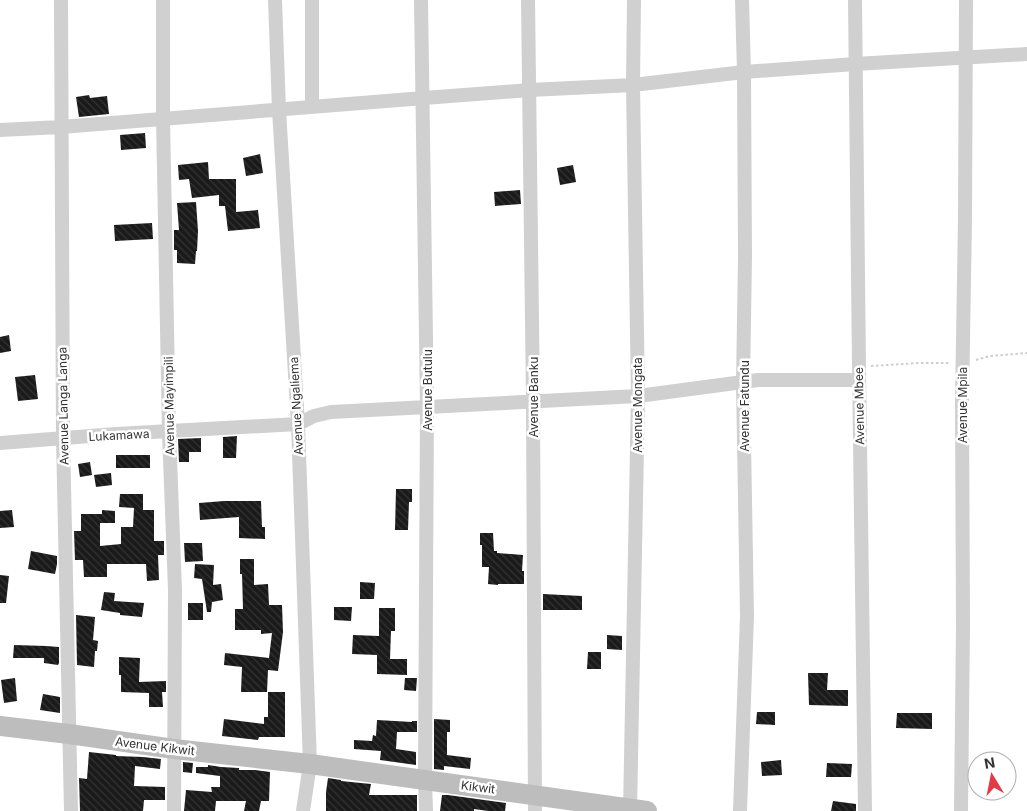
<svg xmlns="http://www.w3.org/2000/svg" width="1027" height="811" font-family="Inter,sans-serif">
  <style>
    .building { fill: url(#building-back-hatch) }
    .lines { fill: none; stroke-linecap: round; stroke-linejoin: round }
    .path { stroke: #cdcdcd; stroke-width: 2; stroke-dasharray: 2.5 2.5; stroke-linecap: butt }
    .minor { stroke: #d0d0d0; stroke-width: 14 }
    .secondary { stroke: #bdbdbd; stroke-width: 20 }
    .labels { text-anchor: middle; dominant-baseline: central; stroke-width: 5; stroke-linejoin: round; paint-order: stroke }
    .street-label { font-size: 12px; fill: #333; stroke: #fff }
  </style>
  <defs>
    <pattern id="building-back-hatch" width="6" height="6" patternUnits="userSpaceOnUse" patternTransform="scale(1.25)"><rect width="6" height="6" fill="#1a1a1a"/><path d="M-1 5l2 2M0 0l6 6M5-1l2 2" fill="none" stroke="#333"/></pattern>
  </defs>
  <rect width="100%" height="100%" fill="#fff"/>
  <path class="building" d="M89,95L90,98L107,96L109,114L79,117L76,97Z
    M145,133L146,148L121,150L120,135Z
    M260,154L263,173L246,176L243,158Z
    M208,162L209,179H236V212L258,210L260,228L228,231L225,206H219V195L192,198L189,179L179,180L178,165Z
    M573,165L576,182L560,185L557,168Z
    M520,190L521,204L495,206L494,192Z
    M196,202L198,231L197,251H196L195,264L177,263V250H174V230H179L177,203Z
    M152,223L153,239L115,241L114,225Z
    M9,335L11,351L0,353V337Z
    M35,375L38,399L18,401L15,377Z
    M237,436L236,458H223V437Z
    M201,438V452H189V462H179L178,439Z
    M116,455H150V468H116Z
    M90,462L92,475L80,477L78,464Z
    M111,473L112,485L96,487L94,475Z
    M396,489H412V502H409L408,530H395Z
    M120,494H143V510H154V541H164V555H158L159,580L147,581L146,564H107V577H84L83,560H75L74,531H81V514H102V510L115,511V523H100V546L121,544V527H133L134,508L119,507Z
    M224,501H261L262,527H265V539L239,538V517L200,520L199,503Z
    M12,510L14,527L0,528V511Z
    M480,533H493L494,551H497V553L523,555L522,571H524V584H498V585L488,584L489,567H482V545H480Z
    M184,543H202L203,561L185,562Z
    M31,551L57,556V564L55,574L28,569Z
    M240,559H254V585L268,584L269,605H282L283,632L278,671L268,670L267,692H241L242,667L224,665L225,653L269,658L272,633L261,634V630H235V609H243L242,574H240Z
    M195,564L214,565L213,585L221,584L223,600L212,602L211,612H207L202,579L194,578Z
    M0,575L9,576L6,603H0Z
    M360,582L375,583L374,599H360Z
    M104,592L115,593L114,601L144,603L142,617L120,615V613L101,610Z
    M543,594L582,596V610H543Z
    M188,603H203V620H188Z
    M334,607H352L351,621L334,620Z
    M379,608H395V631H391L390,659H407V675L377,674V655L352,654L353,635L379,636Z
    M76,615L95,617L93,640L98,641L97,651H95L94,667L77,665Z
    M607,635L622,636V650L607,649Z
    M14,645L46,646L59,647V663L58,665L44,663V658H13Z
    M588,652H601V669H587Z
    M119,657L140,658L139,682L166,681V692H162L163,707H149V693L121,692V675H119Z
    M808,673H828L827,690H848V706L809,705Z
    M15,678L17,701L4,703L1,680Z
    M405,678H417L416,691L404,690Z
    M268,692H285V737H259L258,740L222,736L224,719L264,724V717H268Z
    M43,694L60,697V713L40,710Z
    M757,712H775V725L756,724Z
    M897,713H932V729L896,728Z
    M434,719L450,720V732H447V755L471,758L470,769L444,766V770L434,769Z
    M377,720L412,722V721H417V732H397L396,749L416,752V765L380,760L381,751L354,749V740L372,741L373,735L376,736Z
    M89,752L116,755V756L143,757L161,759L160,769L135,766L134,786L165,787V800H144L143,811H80L79,778L87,779Z
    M781,760L782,775L762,776L761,762Z
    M183,762L193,763L192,773L183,772Z
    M827,763L852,764L851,777H826Z
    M208,765L221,767L239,768V770H255L270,772L269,801H261L259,811H244L246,801H216L215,811H184L186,790L212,792L211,787H220V776L196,773V767H208Z
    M328,778L341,780V781L371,784L369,795H417V811H326V792Z
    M442,795H448L506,803L505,811H488L474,809V811H440Z
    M833,801L856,804V811H831Z"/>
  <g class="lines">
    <path class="path" d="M976,360L990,356L1027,353
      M871,366L919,363H951"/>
    <path class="minor" d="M61,0L63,438L71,811
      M163,0V118L169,432L175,590L174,811
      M275,0L279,110L298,424L310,764L303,811
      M312,0V107
      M421,0L427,406L425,781L426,811
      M528,0L533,401L535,811
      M855,0L859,367L865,811
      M0,130L61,127L424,98L530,90L633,85L744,72L855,64L1027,54
      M0,443L116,434L298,424L314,416L331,412L638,396L758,380H859
      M630,811L638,396L633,85L634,0
      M740,811L747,616L743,383L745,257L744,72L742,0
      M961,811L963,626L962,401L965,218L966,0"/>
    <path class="secondary" d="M0,726L69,734L174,749L310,764L647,811"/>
  </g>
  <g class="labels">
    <g class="street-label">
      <text transform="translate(427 390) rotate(-90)">Avenue Butulu</text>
      <text transform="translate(533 397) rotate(-90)">Avenue Banku</text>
      <text transform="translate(637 405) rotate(-90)">Avenue Mongata</text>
      <text transform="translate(962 405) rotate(-90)">Avenue Mpila</text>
      <text transform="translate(63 406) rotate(-91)">Avenue Langa Langa</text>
      <text transform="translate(169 406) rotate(-91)">Avenue Mayimpili</text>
      <text transform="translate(296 406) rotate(-93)">Avenue Ngaliema</text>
      <text transform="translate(744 406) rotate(-90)">Avenue Fatundu</text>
      <text transform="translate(859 406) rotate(-91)">Avenue Mbee</text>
      <text transform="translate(119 435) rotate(-3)">Lukamawa</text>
      <text transform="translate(155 746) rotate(7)">Avenue Kikwit</text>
      <text transform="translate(478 787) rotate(7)">Kikwit</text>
    </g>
  </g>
  <g transform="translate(992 776) rotate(350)"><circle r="24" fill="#ffffff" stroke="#adadad"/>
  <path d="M0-4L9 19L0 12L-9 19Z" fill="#e63946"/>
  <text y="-8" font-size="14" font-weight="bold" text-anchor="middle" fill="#333333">N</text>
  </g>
</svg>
